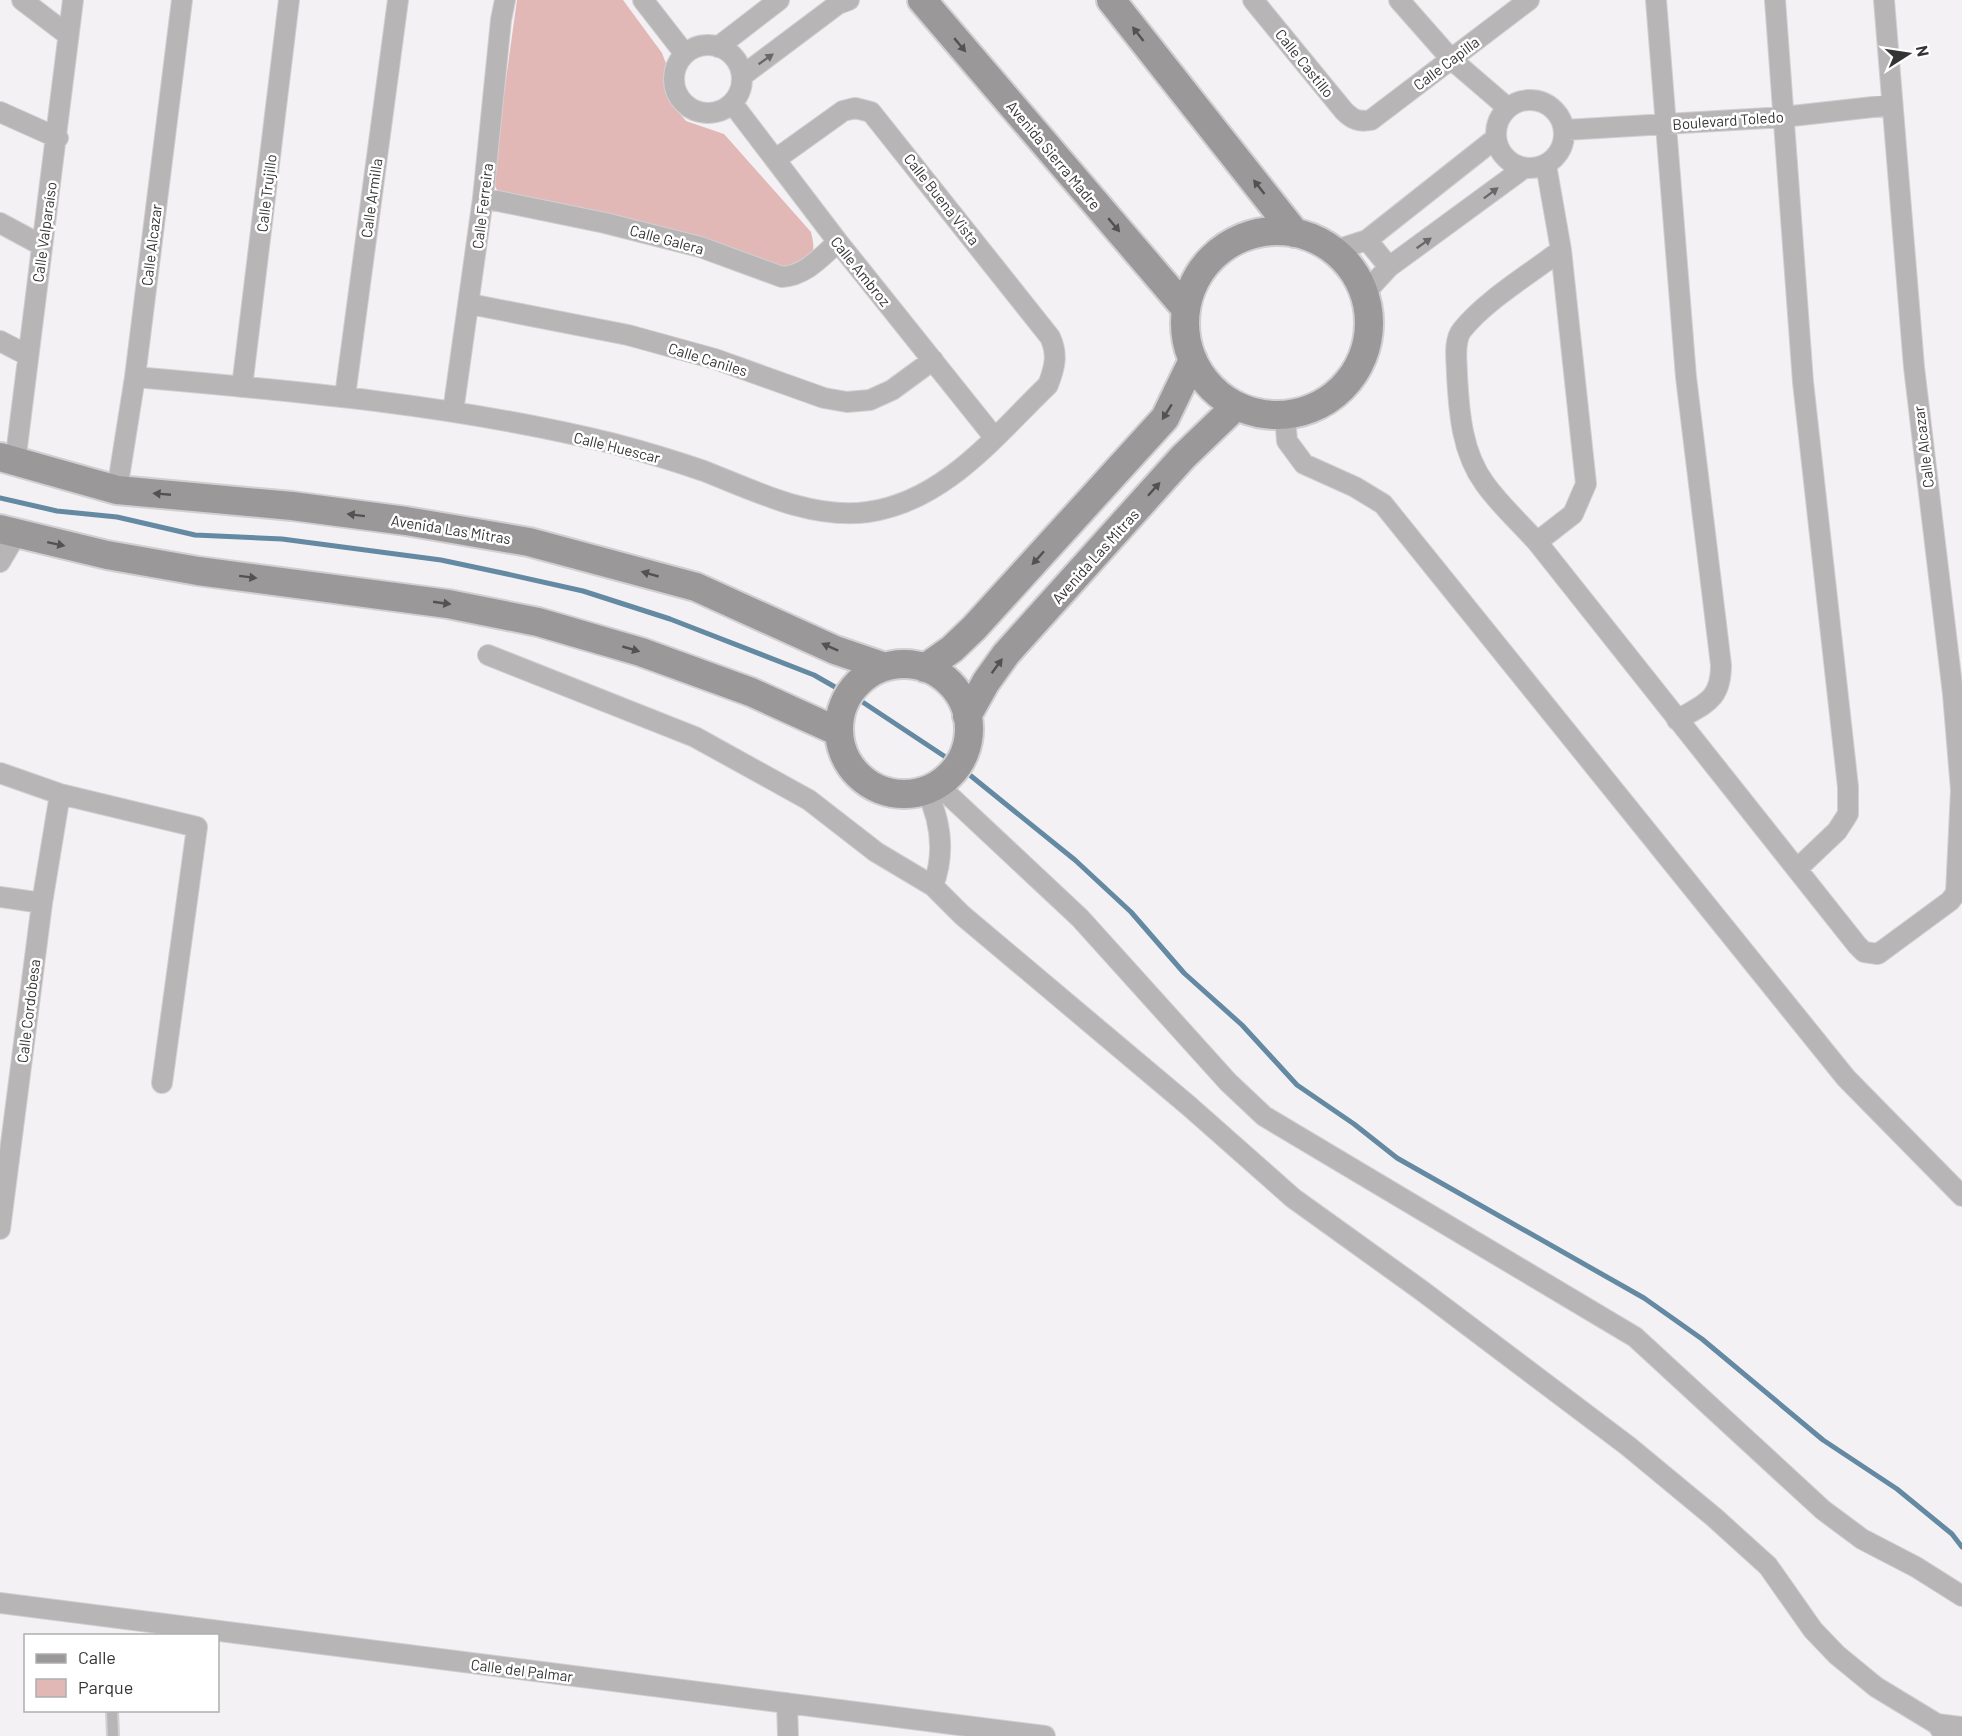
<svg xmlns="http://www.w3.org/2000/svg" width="1962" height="1736" font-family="Barlow,sans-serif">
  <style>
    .green { fill: #e2b8b7 }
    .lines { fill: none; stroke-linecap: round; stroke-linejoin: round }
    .stream { stroke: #6489a2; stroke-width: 5 }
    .lane-casing { stroke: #d1cfd2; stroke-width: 14 }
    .street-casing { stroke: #d1cfd2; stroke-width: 22 }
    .secondary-casing { stroke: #d1cfd2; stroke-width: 32 }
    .lane { stroke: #b7b5b6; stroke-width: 10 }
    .street { stroke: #b7b5b6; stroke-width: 20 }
    .secondary { stroke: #9a9899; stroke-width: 28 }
    .oneway { fill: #535253 }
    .oneway2 { fill: #686869 }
    .labels { text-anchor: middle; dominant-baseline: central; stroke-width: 5; stroke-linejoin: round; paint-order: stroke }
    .street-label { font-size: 15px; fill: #343435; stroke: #fff }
  </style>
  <rect width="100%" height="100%" fill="#f3f1f4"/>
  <path class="green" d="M517,0H623L662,53L667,66L666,89L673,105L686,121L724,134L811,232C817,256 812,257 792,269L692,236L498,192L492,180Z"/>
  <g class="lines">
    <path class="stream" d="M0,498L57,511L117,517L195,535L282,539L441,560L507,574L583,591L670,619L814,675L835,687
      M864,703L944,756
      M971,776L1075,860L1131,912L1184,973L1242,1025L1297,1085L1354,1124L1397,1158L1644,1298L1702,1339L1823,1440L1897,1489L1952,1534L1962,1547"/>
    <g class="lane-casing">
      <path id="lane" d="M112,1710L113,1736"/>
    </g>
    <g class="street-casing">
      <path id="street" d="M22,0L68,35
        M643,0L685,54
        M1253,0L1344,111C1353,120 1359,122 1371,120L1529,0
        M1399,0L1451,59L1508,108
        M1656,0L1686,377L1721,665C1721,701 1704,704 1677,720
        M1775,0L1803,382L1848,787V814L1837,831L1797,869
        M674 79a34 34 0 1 1 68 0a34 34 0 1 1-68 0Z
        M718,47L779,0
        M742,76L838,4L849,0
        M1496 134a34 34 0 1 1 68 0a34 34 0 1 1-68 0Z
        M732,103L838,242L994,437
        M0,112L58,138
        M1565,130L1783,117L1891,105
        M483,198L605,223L700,247L782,277C806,275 820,258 838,242
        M0,223L41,245
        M1367,240L1389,267
        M1561,250C1530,274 1486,300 1462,330C1453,341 1457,362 1457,375C1459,413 1462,453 1485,484C1500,505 1520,523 1537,542L1857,945L1864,952L1878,954L1950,901L1956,893L1961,790L1953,694L1914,367L1884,0
        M1333,251L1367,240L1496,138
        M1364,294L1389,267L1524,168
        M470,304L628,335L715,359L824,398L847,402L870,400L892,390L933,360
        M0,341L27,355
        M135,377C296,391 457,405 615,444C645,452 675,461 704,471C755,491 812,520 868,512C945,501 995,436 1048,385C1055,367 1058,354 1050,337L871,112L855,108L843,111L776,159
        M242,387L289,0
        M345,396L398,0
        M453,412L483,198L501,20L505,0
        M1285,416L1287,441L1304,464L1355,487L1383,504L1846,1078L1962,1196
        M15,463L73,0
        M117,490L135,377L182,0
        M1537,542L1573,514L1586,484L1561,250L1546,165
        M0,562L16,535
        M488,655L695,737L809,800L876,852L933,886
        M0,773L60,794L197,827L162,1083
        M938,785L1080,918L1228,1082L1264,1116L1635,1337L1823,1510L1862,1539L1916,1567L1962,1596
        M926,790C941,821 945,854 933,886L962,915L1189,1106L1293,1198L1421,1290L1628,1446L1715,1518L1768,1566L1813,1630L1837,1655L1876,1687L1937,1724L1945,1736
        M0,897L42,903
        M0,1229L42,903L60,794
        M0,1603L1045,1736
        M787,1703L788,1736
        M1937,1724L1962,1727"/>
    </g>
    <g class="secondary-casing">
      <path id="secondary" d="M922,0L1186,309
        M1111,0L1295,233
        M1185 323a92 92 0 1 1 184 0a92 92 0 1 1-184 0Z
        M0,457L117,490L292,506L406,521L529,542L696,587L835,650L885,667
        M0,529L107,555L198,571L448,604L538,622L641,652L751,692L839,732
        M839 729a65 65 0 1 1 130 0a65 65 0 1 1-130 0Z
        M925,668L952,649L974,628L1165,418L1193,360
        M967,716L986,682L1006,654L1183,457L1236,406"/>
    </g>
    <use href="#lane" class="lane"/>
    <use href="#street" class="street"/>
    <use href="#secondary" class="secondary"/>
  </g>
  <defs><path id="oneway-solid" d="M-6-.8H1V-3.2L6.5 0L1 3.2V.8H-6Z" transform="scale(1.5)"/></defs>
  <g class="oneway">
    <use href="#oneway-solid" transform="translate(1138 34) rotate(-128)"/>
    <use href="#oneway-solid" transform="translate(960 45) rotate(50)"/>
    <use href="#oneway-solid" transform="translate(1259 187) rotate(-128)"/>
    <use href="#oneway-solid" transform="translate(1114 225) rotate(50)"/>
    <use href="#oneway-solid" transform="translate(1167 412) rotate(122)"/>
    <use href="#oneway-solid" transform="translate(1154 489) rotate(-48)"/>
    <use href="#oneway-solid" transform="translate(162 494) rotate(-175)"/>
    <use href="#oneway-solid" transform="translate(356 515) rotate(-173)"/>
    <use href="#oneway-solid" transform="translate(56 544) rotate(12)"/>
    <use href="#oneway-solid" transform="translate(1038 558) rotate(132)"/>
    <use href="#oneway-solid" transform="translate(650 574) rotate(-164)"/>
    <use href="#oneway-solid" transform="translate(248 577) rotate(7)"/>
    <use href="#oneway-solid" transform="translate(442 603) rotate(8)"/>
    <use href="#oneway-solid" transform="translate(830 647) rotate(-156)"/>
    <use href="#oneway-solid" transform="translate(631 649) rotate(16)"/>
    <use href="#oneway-solid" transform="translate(997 666) rotate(-54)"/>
  </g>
  <g class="oneway2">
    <use href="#oneway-solid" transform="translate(766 59) rotate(-35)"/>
    <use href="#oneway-solid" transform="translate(1491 193) rotate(-37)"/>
    <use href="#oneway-solid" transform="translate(1424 243) rotate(-35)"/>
  </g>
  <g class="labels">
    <g class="street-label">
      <text transform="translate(1305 63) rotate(51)">Calle Castillo</text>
      <text transform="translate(1446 63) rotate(-37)">Calle Capilla</text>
      <text transform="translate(1728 120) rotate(-4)">Boulevard Toledo</text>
      <text transform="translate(1054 155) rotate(50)">Avenida Sierra Madre</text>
      <text transform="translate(266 193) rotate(-83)">Calle Trujillo</text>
      <text transform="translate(371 198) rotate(-82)">Calle Armilla</text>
      <text transform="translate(942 199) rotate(52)">Calle Buena Vista</text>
      <text transform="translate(482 206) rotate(-83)">Calle Ferreira</text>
      <text transform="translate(44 232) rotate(-82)">Calle Valparaíso</text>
      <text transform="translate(667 239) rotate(15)">Calle Galera</text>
      <text transform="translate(151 245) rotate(-83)">Calle Alcazar</text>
      <text transform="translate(861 271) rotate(51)">Calle Ambroz</text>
      <text transform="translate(708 359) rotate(17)">Calle Caniles</text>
      <text transform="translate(617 447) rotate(14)">Calle Huescar</text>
      <text transform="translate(1923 447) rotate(-97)">Calle Alcazar</text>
      <text transform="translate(451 529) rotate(9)">Avenida Las Mitras</text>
      <text transform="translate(1095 556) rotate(-48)">Avenida Las Mitras</text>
      <text transform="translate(28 1011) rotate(-83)">Calle Cordobesa</text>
      <text transform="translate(522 1670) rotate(7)">Calle del Palmar</text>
    </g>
  </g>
  <rect x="24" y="1634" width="195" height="78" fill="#ffffff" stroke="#aeaeae" stroke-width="1.5"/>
  <rect x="36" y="1654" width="30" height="9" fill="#9a9899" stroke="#aeaeae" stroke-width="1.5"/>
  <text x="78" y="1664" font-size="18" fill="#343435">Calle</text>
  <rect x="36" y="1679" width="30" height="18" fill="#e2b8b7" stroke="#aeaeae" stroke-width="1.5"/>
  <text x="78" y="1694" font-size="18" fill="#343435">Parque</text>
  <g transform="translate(1908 54) rotate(78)" stroke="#ffffff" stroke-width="4.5" paint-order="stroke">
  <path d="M0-4.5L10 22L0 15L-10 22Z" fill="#343435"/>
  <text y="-9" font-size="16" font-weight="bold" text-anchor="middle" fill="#343435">N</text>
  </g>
</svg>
